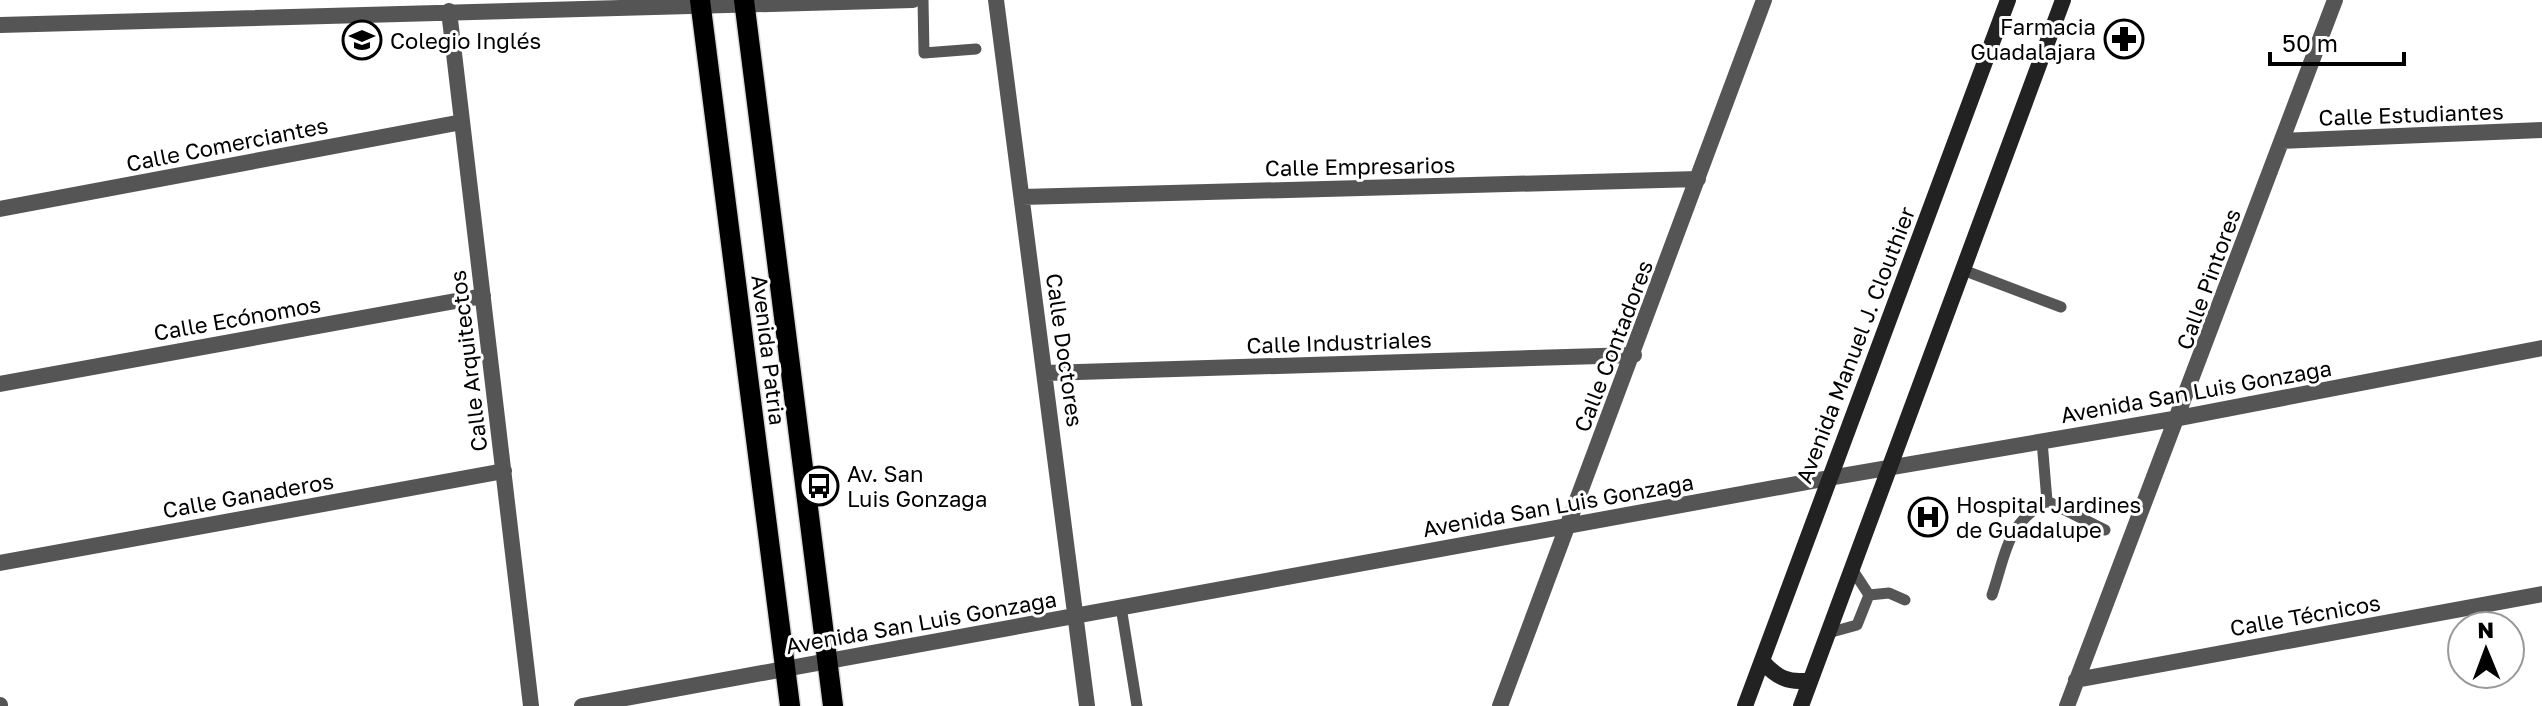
<svg xmlns="http://www.w3.org/2000/svg" width="2542" height="706" font-family="'Golos Text',sans-serif">
  <style>
    .lines { fill: none; stroke-linecap: round; stroke-linejoin: round }
    .primary-casing { stroke: #dbdbdb; stroke-width: 23 }
    .service { stroke: #555; stroke-width: 11 }
    .minor { stroke: #555; stroke-width: 16 }
    .secondary { stroke: #222; stroke-width: 16 }
    .primary { stroke: #000; stroke-width: 20 }
    .labels { text-anchor: middle; dominant-baseline: central; stroke-width: 6; stroke-linejoin: round; paint-order: stroke }
    .poi-label { font-size: 22px; fill: #000; stroke: #fff; text-anchor: start }
    .street-label { font-size: 22px; fill: #000; stroke: #fff }
  </style>
  <rect width="100%" height="100%" fill="#fff"/>
  <g class="lines">
    <g class="primary-casing">
      <path id="primary" d="M700,0L790,706
        M744,0L833,706"/>
    </g>
    <path class="service" d="M923,0L924,53L976,49
      M1963,270L2061,307
      M2042,441L2047,501L2105,530
      M1869,595L1889,593L1905,600
      M1992,595C2007,551 2005,526 2047,501
      M1121,607L1137,706
      M1828,633L1857,625L1869,595L1852,569"/>
    <path class="minor" d="M996,0L1087,706
      M449,11L531,706
      M0,25L913,0
      M2282,141L2542,130
      M1022,197L1698,179
      M0,209L462,122
      M1046,373L1634,355
      M0,384L483,296
      M0,563L504,471
      M2076,680L2542,594
      M0,705V706
      M582,706L1829,478L2179,418L2542,348
      M1500,706L1764,0
      M2067,706L2335,0"/>
    <path class="secondary" d="M1762,661C1776,677 1789,684 1810,680
      M1745,706L2008,0
      M1801,706L2063,0"/>
    <use href="#primary" class="primary"/>
  </g>
  <defs>
    <g id="pharmacy-ring" transform="scale(2)"><circle r="9.5" fill="#fff" stroke="#000" stroke-width="1.5"/><path d="M-2-6h4v4h4v4h-4v4h-4v-4h-4v-4h4Z" fill="#000"/></g>
    <g id="school-ring" transform="scale(2)"><circle r="9.5" fill="#fff" stroke="#000" stroke-width="1.5"/><path d="M0-5L7-2L0 1L-7-2ZM-4 1L0 2.5L4 1V4Q0 6-4 4Z" fill="#000"/></g>
    <g id="bus-ring" transform="scale(2)"><circle r="9.5" fill="#fff" stroke="#000" stroke-width="1.5"/><path d="M-5-6H5V4H4V6H2V4H-2V6H-4V4H-5ZM-3.5-4V0h7V-4ZM-3.5 1.2v1.5H-2V1.2ZM2 1.2v1.5H3.5V1.2Z" fill="#000"/></g>
    <g id="hospital-ring" transform="scale(2)"><circle r="9.5" fill="#fff" stroke="#000" stroke-width="1.5"/><path d="M-5-5h3v3.5h4V-5h3V5h-3V1.5h-4V5h-3Z" fill="#000"/></g>
  </defs>
  <g fill-rule="evenodd">
    <use href="#pharmacy-ring" x="2124" y="39"/>
    <use href="#school-ring" x="362" y="40"/>
    <use href="#bus-ring" x="819" y="486"/>
    <use href="#hospital-ring" x="1928" y="517"/>
  </g>
  <g class="labels">
    <g class="poi-label">
      <text x="2096" y="26" text-anchor="end">Farmacia<tspan x="2096" dy="25">Guadalajara</tspan></text>
      <text x="390" y="40">Colegio Inglés</text>
      <text x="847" y="473">Av. San<tspan x="847" dy="25">Luis Gonzaga</tspan></text>
      <text x="1956" y="504">Hospital Jardines<tspan x="1956" dy="25">de Guadalupe</tspan></text>
    </g>
    <g class="street-label">
      <text transform="translate(2411 114) rotate(-2)">Calle Estudiantes</text>
      <text transform="translate(227 144) rotate(-11)">Calle Comerciantes</text>
      <text transform="translate(1360 166) rotate(-1)">Calle Empresarios</text>
      <text transform="translate(2208 279) rotate(-70)">Calle Pintores</text>
      <text transform="translate(237 318) rotate(-10)">Calle Ecónomos</text>
      <text transform="translate(1339 342) rotate(-2)">Calle Industriales</text>
      <text transform="translate(1855 345) rotate(-69)">Avenida Manuel J. Clouthier</text>
      <text transform="translate(1613 346) rotate(-69)">Calle Contadores</text>
      <text transform="translate(769 350) rotate(83)">Avenida Patria</text>
      <text transform="translate(1065 350) rotate(82)">Calle Doctores</text>
      <text transform="translate(468 361) rotate(-97)">Calle Arquitectos</text>
      <text transform="translate(2196 391) rotate(-10)">Avenida San Luis Gonzaga</text>
      <text transform="translate(248 495) rotate(-10)">Calle Ganaderos</text>
      <text transform="translate(1558 505) rotate(-10)">Avenida San Luis Gonzaga</text>
      <text transform="translate(2305 615) rotate(-10)">Calle Técnicos</text>
      <text transform="translate(921 622) rotate(-10)">Avenida San Luis Gonzaga</text>
    </g>
  </g>
  <g transform="translate(2486 650) rotate(359)"><circle r="38" fill="#ffffff" stroke="#999999" stroke-width="2"/>
  <path d="M0-6L14 30L0 20L-14 30Z" fill="#000000"/>
  <text y="-12" font-size="22" font-weight="bold" text-anchor="middle" fill="#000000">N</text>
  </g>
  <path d="M2270 52v12h134v-12" fill="none" stroke="#000000" stroke-width="4"/>
  <text x="2282" y="52" font-size="24" fill="#000000" stroke="#ffffff" stroke-width="6" paint-order="stroke">50 m</text>
</svg>
